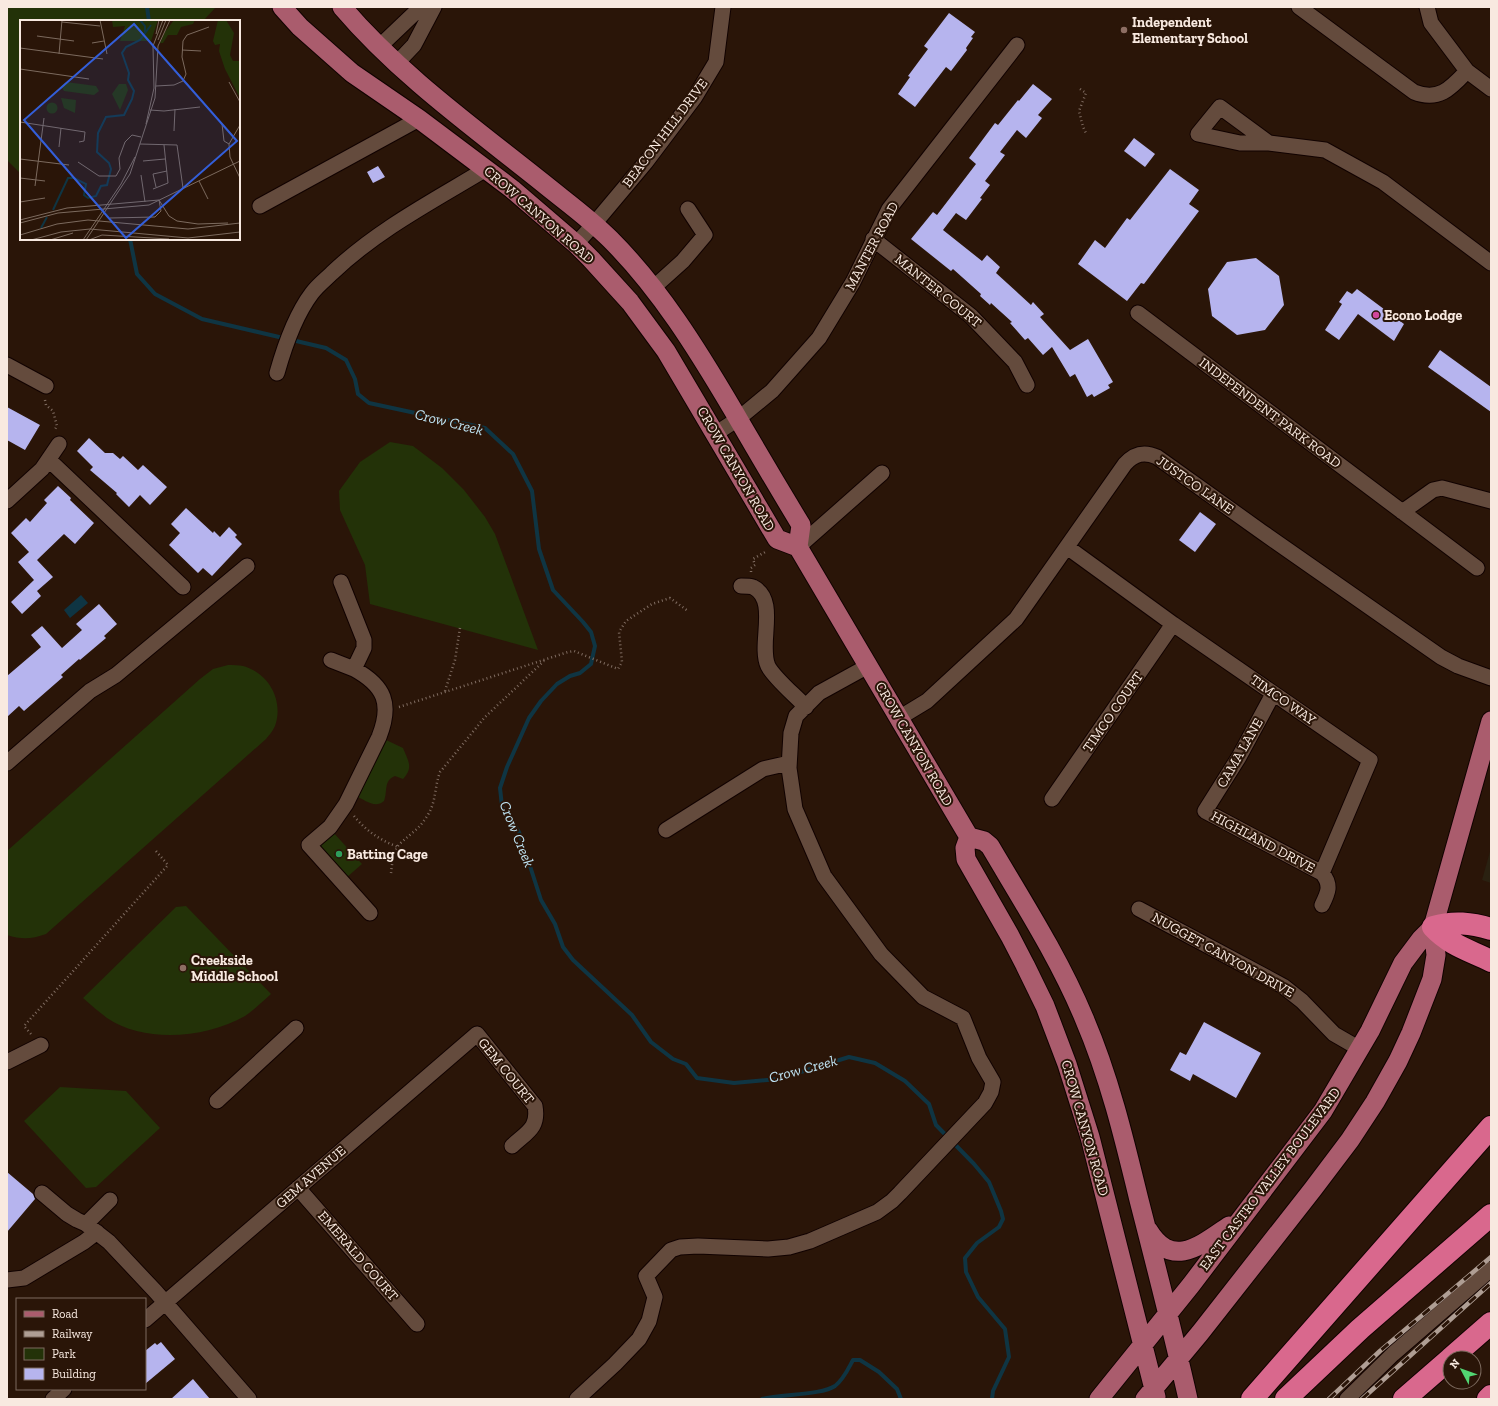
<svg xmlns="http://www.w3.org/2000/svg" width="1498" height="1406" font-family="'Zilla Slab',serif">
  <style>
    .commercial { fill: #2a2111 }
    .green { fill: #233208 }
    .water { fill: #0f3543 }
    .lines { fill: none; stroke-linecap: round; stroke-linejoin: round }
    .stream { stroke: #0f3543; stroke-width: 4 }
    .building { fill: #b6b4ee }
    .minor-casing { stroke: #110200; stroke-width: 17 }
    .major-casing { stroke: #110200; stroke-width: 21 }
    .highway-casing { stroke: #110200; stroke-width: 24 }
    .path { stroke: #806d62; stroke-width: 2.5; stroke-dasharray: 1 3; stroke-linecap: butt }
    .minor { stroke: #644b3d; stroke-width: 15 }
    .major { stroke: #aa5c6d; stroke-width: 19 }
    .highway { stroke: #d9688d; stroke-width: 22 }
    .rail-casing { stroke: #af9e94; stroke-width: 4.5 }
    .rail { stroke: #2a1508; stroke-width: 3; stroke-dasharray: 9; stroke-linecap: butt }
    .education-dot { fill: #8d6e63; stroke: #2a1508; stroke-width: 1.5 }
    .hotel-dot { fill: #d1479c; stroke: #2a1508; stroke-width: 1.5 }
    .leisure-dot { fill: #2e9e5b; stroke: #2a1508; stroke-width: 1.5 }
    .labels { text-anchor: middle; dominant-baseline: central; stroke-width: 4; stroke-linejoin: round; paint-order: stroke }
    .poi-label { font-size: 14px; font-weight: bold; fill: #f8e9e0; stroke: #2a1508; text-anchor: start }
    .street-label { font-size: 14px; fill: #f8e9e0; stroke: #2a1508 }
    .water-label { font-size: 15px; font-style: italic; fill: #bfe4f4; stroke: #2a1508 }
    .inset-river { fill: none; stroke: #0f3543; stroke-width: 2 }
    .inset-road { fill: none; stroke: #7c6a5e; stroke-width: 1 }
    .view { fill: #335ed9; fill-opacity: 0.15; stroke: #335ed9; stroke-width: 2 }
    .inset-edge { fill: none; stroke: #f8e9e0; stroke-width: 2 }
  </style>
  <rect width="100%" height="100%" fill="#2a1508"/>
  <path class="commercial" d="M1491,848V883L1482,880Z"/>
  <path class="green" d="M7,7H216L203,21H21V174L7,160Z
    M390,442L413,446L442,468L464,490L485,517L495,534L538,650L370,604L365,565L340,510L339,491L360,462Z
    M228,665C233,665 239,665 243,666C269,673 284,701 275,726C273,731 269,735 266,739L46,934C32,939 22,940 7,935V851L200,679L213,669Z
    M384,739L403,748C408,761 414,767 403,779L395,776C383,781 388,791 384,801C375,809 365,800 356,796Z
    M332,831L362,864L346,878L316,845Z
    M186,906L271,994C263,1001 254,1010 245,1016C206,1038 146,1044 107,1018C99,1012 91,1005 83,998L176,907Z
    M60,1087L126,1091L160,1128L96,1187L86,1188L24,1121Z"/>
  <path class="water" d="M81,595L88,603L70,618L64,610Z"/>
  <g class="lines">
    <path class="stream" d="M147,7L149,21
      M130,239L137,274L155,294L202,319L326,348L346,360L355,379L358,394L369,403L485,428L513,454L532,491L539,549L553,590L583,622L591,632L595,646L591,664L580,673L570,676L557,684L541,701L529,718L507,767L500,788L502,806L519,832L541,900L555,924L563,947L573,960L632,1015L651,1042L673,1059L686,1064L697,1078L734,1083L778,1079L849,1057L875,1063L905,1081L929,1104L936,1125L974,1164L989,1182L1001,1211L1003,1219L999,1227L977,1243L965,1258L966,1272L978,1297L1005,1329L1009,1357L993,1391L992,1399
      M762,1399C780,1394 822,1395 835,1386C844,1379 848,1369 853,1360H860L879,1372L897,1389L901,1399"/>
  </g>
  <path class="building" d="M949,13L975,32L971,37L973,38L966,48L967,50L951,71L946,67L915,107L898,94L910,77L908,76L928,49L924,46Z
    M1033,84L1052,99L1038,115L1042,118L1026,138L1017,130L1000,152L1005,155L985,181L990,185L980,198L982,199L966,220L956,213L943,230L982,261L987,255L1000,267L996,273L1031,305L1033,302L1044,314L1040,317L1070,350L1088,339L1113,382L1108,385L1110,388L1094,397L1092,394L1087,397L1075,374L1070,377L1052,347L1043,355L1028,338L1025,340L1010,323L1012,322L991,303L990,305L980,296L981,294L953,269L951,271L911,239L933,212L937,215L976,164L969,158L995,123L998,125L1018,100L1019,101Z
    M1134,138L1155,154L1145,167L1124,151Z
    M378,166L385,177L373,183L367,172Z
    M1170,169L1199,190L1189,204L1199,211L1144,284L1141,283L1127,301L1078,264L1095,240L1105,248L1127,218L1130,220Z
    M1256,258L1279,276L1284,305L1265,330L1237,335L1212,316L1208,289L1227,262Z
    M1357,289L1404,324L1394,341L1358,314L1339,340L1325,330L1342,304L1339,302L1347,291L1352,294Z
    M1440,350L1491,387V412L1428,367Z
    M7,407L40,425L25,450L7,440Z
    M89,438L105,453H113L120,459L123,456L138,470L143,465L167,487L150,505L140,495L129,507L116,494L117,493L90,470L93,467L77,451Z
    M58,486L71,498L70,500L94,523L75,544L64,534L37,560L53,577L37,591L41,596L22,614L11,602L34,580L18,562L29,552L11,533L26,518L30,522L47,503L44,500Z
    M186,508L213,533L214,531L220,537L229,527L237,535L235,537L242,544L212,576L203,568L198,573L169,545L180,533L171,524Z
    M1200,512L1216,524L1195,552L1179,540Z
    M99,604L117,624L104,636L106,638L80,660L79,659L61,675L63,677L24,711L19,706L7,717V676L41,647L31,635L42,626L62,648L82,630L76,624Z
    M1204,1022L1261,1053L1236,1098L1193,1074L1190,1081L1170,1070L1180,1052L1186,1055Z
    M7,1172L33,1194L35,1199L7,1232Z
    M161,1342L175,1359L145,1384V1351L155,1343L157,1345Z
    M193,1379L210,1399H171Z"/>
  <g class="lines">
    <g class="minor-casing">
      <path id="minor" d="M1299,7L1414,92C1439,102 1451,88 1467,71
        M1427,7L1431,23L1467,71L1491,89
        M379,47L421,7
        M396,64L414,45L434,7
        M1269,143L1220,107L1198,134L1240,143H1269L1325,150L1383,182L1491,263
        M260,206L419,119
        M873,239L971,316L1015,362L1027,385
        M576,244L594,224L646,162L695,97L716,62L723,7
        M653,288L683,261L705,235L688,209
        M1138,313L1477,568
        M7,365L46,386
        M277,373C284,348 296,314 312,293C318,285 326,279 332,273C377,230 433,201 486,169
        M715,434L738,419L772,391L819,338L853,282L889,209L1017,45
        M49,460L183,587
        M7,501L42,469L59,444
        M1402,512L1433,490L1442,488L1491,501
        M798,547L882,473
        M1067,547L1173,624L1370,760L1322,873C1332,885 1328,893 1322,905
        M741,586C744,586 750,586 753,587C779,600 758,644 768,666C774,678 796,696 806,707
        M331,660L354,669L364,648V640L341,582
        M354,669C385,686 392,704 379,737L346,804L330,827L309,845L370,913
        M1273,694L1239,757L1205,811L1322,873
        M899,718L927,701L1016,619L1125,464C1134,454 1144,451 1157,457L1262,532L1441,657L1458,666L1491,678
        M7,763L90,691L116,675L247,566
        M1052,799L1173,624
        M666,830L763,769L789,763
        M1139,909L1283,986L1302,1001L1334,1034L1360,1049
        M7,1062L41,1045
        M217,1101L296,1028
        M298,1188L417,1324
        M42,1193L67,1214L77,1220L86,1224L109,1242L156,1292L249,1399
        M86,1224L110,1200
        M7,1280L24,1278L84,1242L97,1232
        M145,1320L477,1034L535,1106C539,1128 527,1132 512,1146
        M53,1399L64,1389
        M577,1399L615,1364L639,1339L649,1321L655,1297L646,1276L671,1250L680,1247L698,1246L768,1249L789,1247L810,1241L877,1212L892,1201L900,1193L985,1103L991,1092L993,1082L979,1058L963,1018L923,997L881,954L824,876L795,809L789,768L791,733L796,716L819,693L868,666
        M1347,1399L1393,1354L1491,1269"/>
    </g>
    <g class="major-casing">
      <path id="major" d="M282,7L300,27L352,73L419,119L512,189L576,244L591,259L630,302L666,351L777,539L798,547L969,837L984,841L990,846C1023,902 1059,958 1084,1018C1109,1076 1124,1138 1139,1200C1156,1266 1173,1332 1188,1399
        M342,7C400,75 473,127 543,183C565,201 589,218 610,239C660,289 697,349 733,410C755,448 778,487 801,525L798,547
        M969,837L965,848L966,859L1010,936L1025,965L1045,1006L1067,1064L1090,1137L1156,1397
        M1148,1230C1172,1270 1201,1245 1229,1226
        M1099,1399L1191,1285L1323,1111L1370,1031L1403,963L1421,939L1433,927
        M1145,1399L1200,1333L1313,1189L1350,1140L1375,1102L1398,1061L1411,1033L1432,979L1436,955L1433,927L1491,721"/>
    </g>
    <g class="highway-casing">
      <path id="highway" d="M1491,929C1471,923 1454,921 1433,927C1451,946 1469,950 1491,961
        M1451,1358L1491,1323
        M1252,1399L1491,1127
        M1286,1399L1360,1329L1491,1215
        M1404,1399L1450,1359
        M1488,1399L1491,1396"/>
    </g>
    <path class="path" d="M1080,89L1086,93L1079,111L1083,127L1087,135
      M45,400L46,405L53,411L57,426L54,431
      M751,572V568L755,565L753,559L767,551
      M445,691L455,660L460,628
      M399,707L568,652L574,651L618,669L622,662L619,632L626,621L652,604L670,598L688,611
      M354,816C366,831 380,840 398,847
      M391,873C392,864 393,854 398,846C402,841 407,838 412,833C419,828 426,819 430,811C436,799 435,785 440,772L485,717L544,661
      M31,1034L24,1026L168,865L156,851"/>
    <use href="#minor" class="minor"/>
    <use href="#major" class="major"/>
    <use href="#highway" class="highway"/>
    <g class="rail-casing">
      <path id="rail" d="M1329,1399L1380,1351L1491,1257
        M1362,1399L1491,1283"/>
    </g>
    <use href="#rail" class="rail"/>
  </g>
  <g class="education-dot">
    <circle cx="1124" cy="30" r="4"/>
    <circle cx="183" cy="968" r="4"/>
  </g>
  <circle class="hotel-dot" cx="1376" cy="315" r="4"/>
  <circle class="leisure-dot" cx="339" cy="854" r="4"/>
  <g class="labels">
    <g class="poi-label">
      <text x="1132" y="22">Independent<tspan x="1132" dy="16">Elementary School</tspan></text>
      <text x="1384" y="315">Econo Lodge</text>
      <text x="347" y="854">Batting Cage</text>
      <text x="191" y="960">Creekside<tspan x="191" dy="16">Middle School</tspan></text>
    </g>
    <g class="street-label">
      <text transform="translate(665 133) rotate(-53)">BEACON HILL DRIVE</text>
      <text transform="translate(539 215) rotate(41)">CROW CANYON ROAD</text>
      <text transform="translate(872 246) rotate(-62)">MANTER ROAD</text>
      <text transform="translate(938 291) rotate(39)">MANTER COURT</text>
      <text transform="translate(1270 413) rotate(37)">INDEPENDENT PARK ROAD</text>
      <text transform="translate(736 469) rotate(60)">CROW CANYON ROAD</text>
      <text transform="translate(1195 485) rotate(35)">JUSTCO LANE</text>
      <text transform="translate(1283 700) rotate(35)">TIMCO WAY</text>
      <text transform="translate(1113 712) rotate(-55)">TIMCO COURT</text>
      <text transform="translate(914 744) rotate(60)">CROW CANYON ROAD</text>
      <text transform="translate(1240 753) rotate(-60)">CAMA LANE</text>
      <text transform="translate(1263 842) rotate(28)">HIGHLAND DRIVE</text>
      <text transform="translate(1223 955) rotate(29)">NUGGET CANYON DRIVE</text>
      <text transform="translate(506 1071) rotate(51)">GEM COURT</text>
      <text transform="translate(1085 1128) rotate(74)">CROW CANYON ROAD</text>
      <text transform="translate(311 1177) rotate(-41)">GEM AVENUE</text>
      <text transform="translate(1270 1179) rotate(-53)">EAST CASTRO VALLEY BOULEVARD</text>
      <text transform="translate(358 1256) rotate(49)">EMERALD COURT</text>
    </g>
    <g class="water-label">
      <text transform="translate(449 422) rotate(14)">Crow Creek</text>
      <text transform="translate(517 834) rotate(68)">Crow Creek</text>
      <text transform="translate(803 1069) rotate(-15)">Crow Creek</text>
    </g>
  </g>
  <g transform="translate(20 20)">
    <rect width="220" height="220" fill="#2a1508"/>
    <path d="M92,0H138L131,21H100L105,6L93,7ZM154,0H175L173,4L161,7L157,15H148L143,23H140L145,12ZM198,0H206L214,13L210,35L213,41H220V78L205,49L199,31L200,24L195,25L193,21ZM46,62L76,66L79,71L74,75L44,71L41,66ZM99,64H106L108,70L100,90L92,74ZM41,78L56,80L55,93L44,88ZM26.5 88a5.5 5.5 0 1 1 11 0a5.5 5.5 0 1 1-11 0Z" fill="#233208"/>
    <path class="inset-river" d="M120,0L125,6V12M33,190L48,158H54L66,164L64,175L68,178L76,176L81,166L87,165L91,149L89,143L77,132L78,113L86,97L104,95L112,79L114,71L108,60L109,53L102,33L106,27L120,20L131,5M21,208L27,197"/>
    <path class="inset-road" d="M80,0L87,34M42,2L80,6M136,14L139,0M17,16L54,21M138,20L146,0M72,23L84,21M0,28L83,39M162,30L181,31M39,34L42,0M0,49L69,59M209,62L220,82M136,66L154,65L163,61L166,54L162,37L163,21L167,15L189,7M130,90L144,91L180,87M0,102L65,112L64,121L59,122M126,104L134,68L133,26L143,0M202,104L204,121L209,124M220,105L209,124L210,137L220,158M154,111L155,89M120,124L157,125L163,168M39,127L41,108M0,139L49,145M123,141L145,139M58,142L79,156H96L100,149L99,138L105,122L112,115L121,117M121,155L125,182M0,158L25,161M179,161L188,179M15,166L24,98M136,167L133,154L147,151M133,169L148,163L144,125M139,180L149,196L157,201L178,204L208,203M0,182L25,178M90,198L135,197L141,191L139,180M0,200L47,188L139,180M0,203L38,193L129,185L220,141M0,215L37,204L68,200L168,209L220,203M11,220L41,212L70,209L168,218L220,212M30,220L53,213M63,220L101,164L115,137M66,220L110,154L135,78L138,26L150,0M69,220L82,215L149,219"/>
    <path class="view" d="M114,4L217,121L106,218L4,100Z"/>
    <rect width="220" height="220" class="inset-edge"/>
  </g>
  <rect width="1498" height="1406" fill="none" stroke="#f8e9e0" stroke-width="16"/>
  <rect x="16" y="1298" width="130" height="92" fill="#2a1508" stroke="#7c6a5e"/>
  <rect x="24" y="1311" width="20" height="6" fill="#aa5c6d" stroke="#7c6a5e"/>
  <text x="52" y="1318" font-size="12" fill="#f8e9e0">Road</text>
  <rect x="24" y="1331" width="20" height="6" fill="#af9e94" stroke="#7c6a5e"/>
  <text x="52" y="1338" font-size="12" fill="#f8e9e0">Railway</text>
  <rect x="24" y="1348" width="20" height="12" fill="#233208" stroke="#7c6a5e"/>
  <text x="52" y="1358" font-size="12" fill="#f8e9e0">Park</text>
  <rect x="24" y="1368" width="20" height="12" fill="#b6b4ee" stroke="#7c6a5e"/>
  <text x="52" y="1378" font-size="12" fill="#f8e9e0">Building</text>
  <g transform="translate(1462 1370) rotate(311)"><circle r="19" fill="#2a1508" stroke="#7c6a5e"/>
  <path d="M0-3L7 15L0 10L-7 15Z" fill="#52d673"/>
  <text y="-6" font-size="11" font-weight="bold" text-anchor="middle" fill="#f8e9e0">N</text>
  </g>
</svg>
